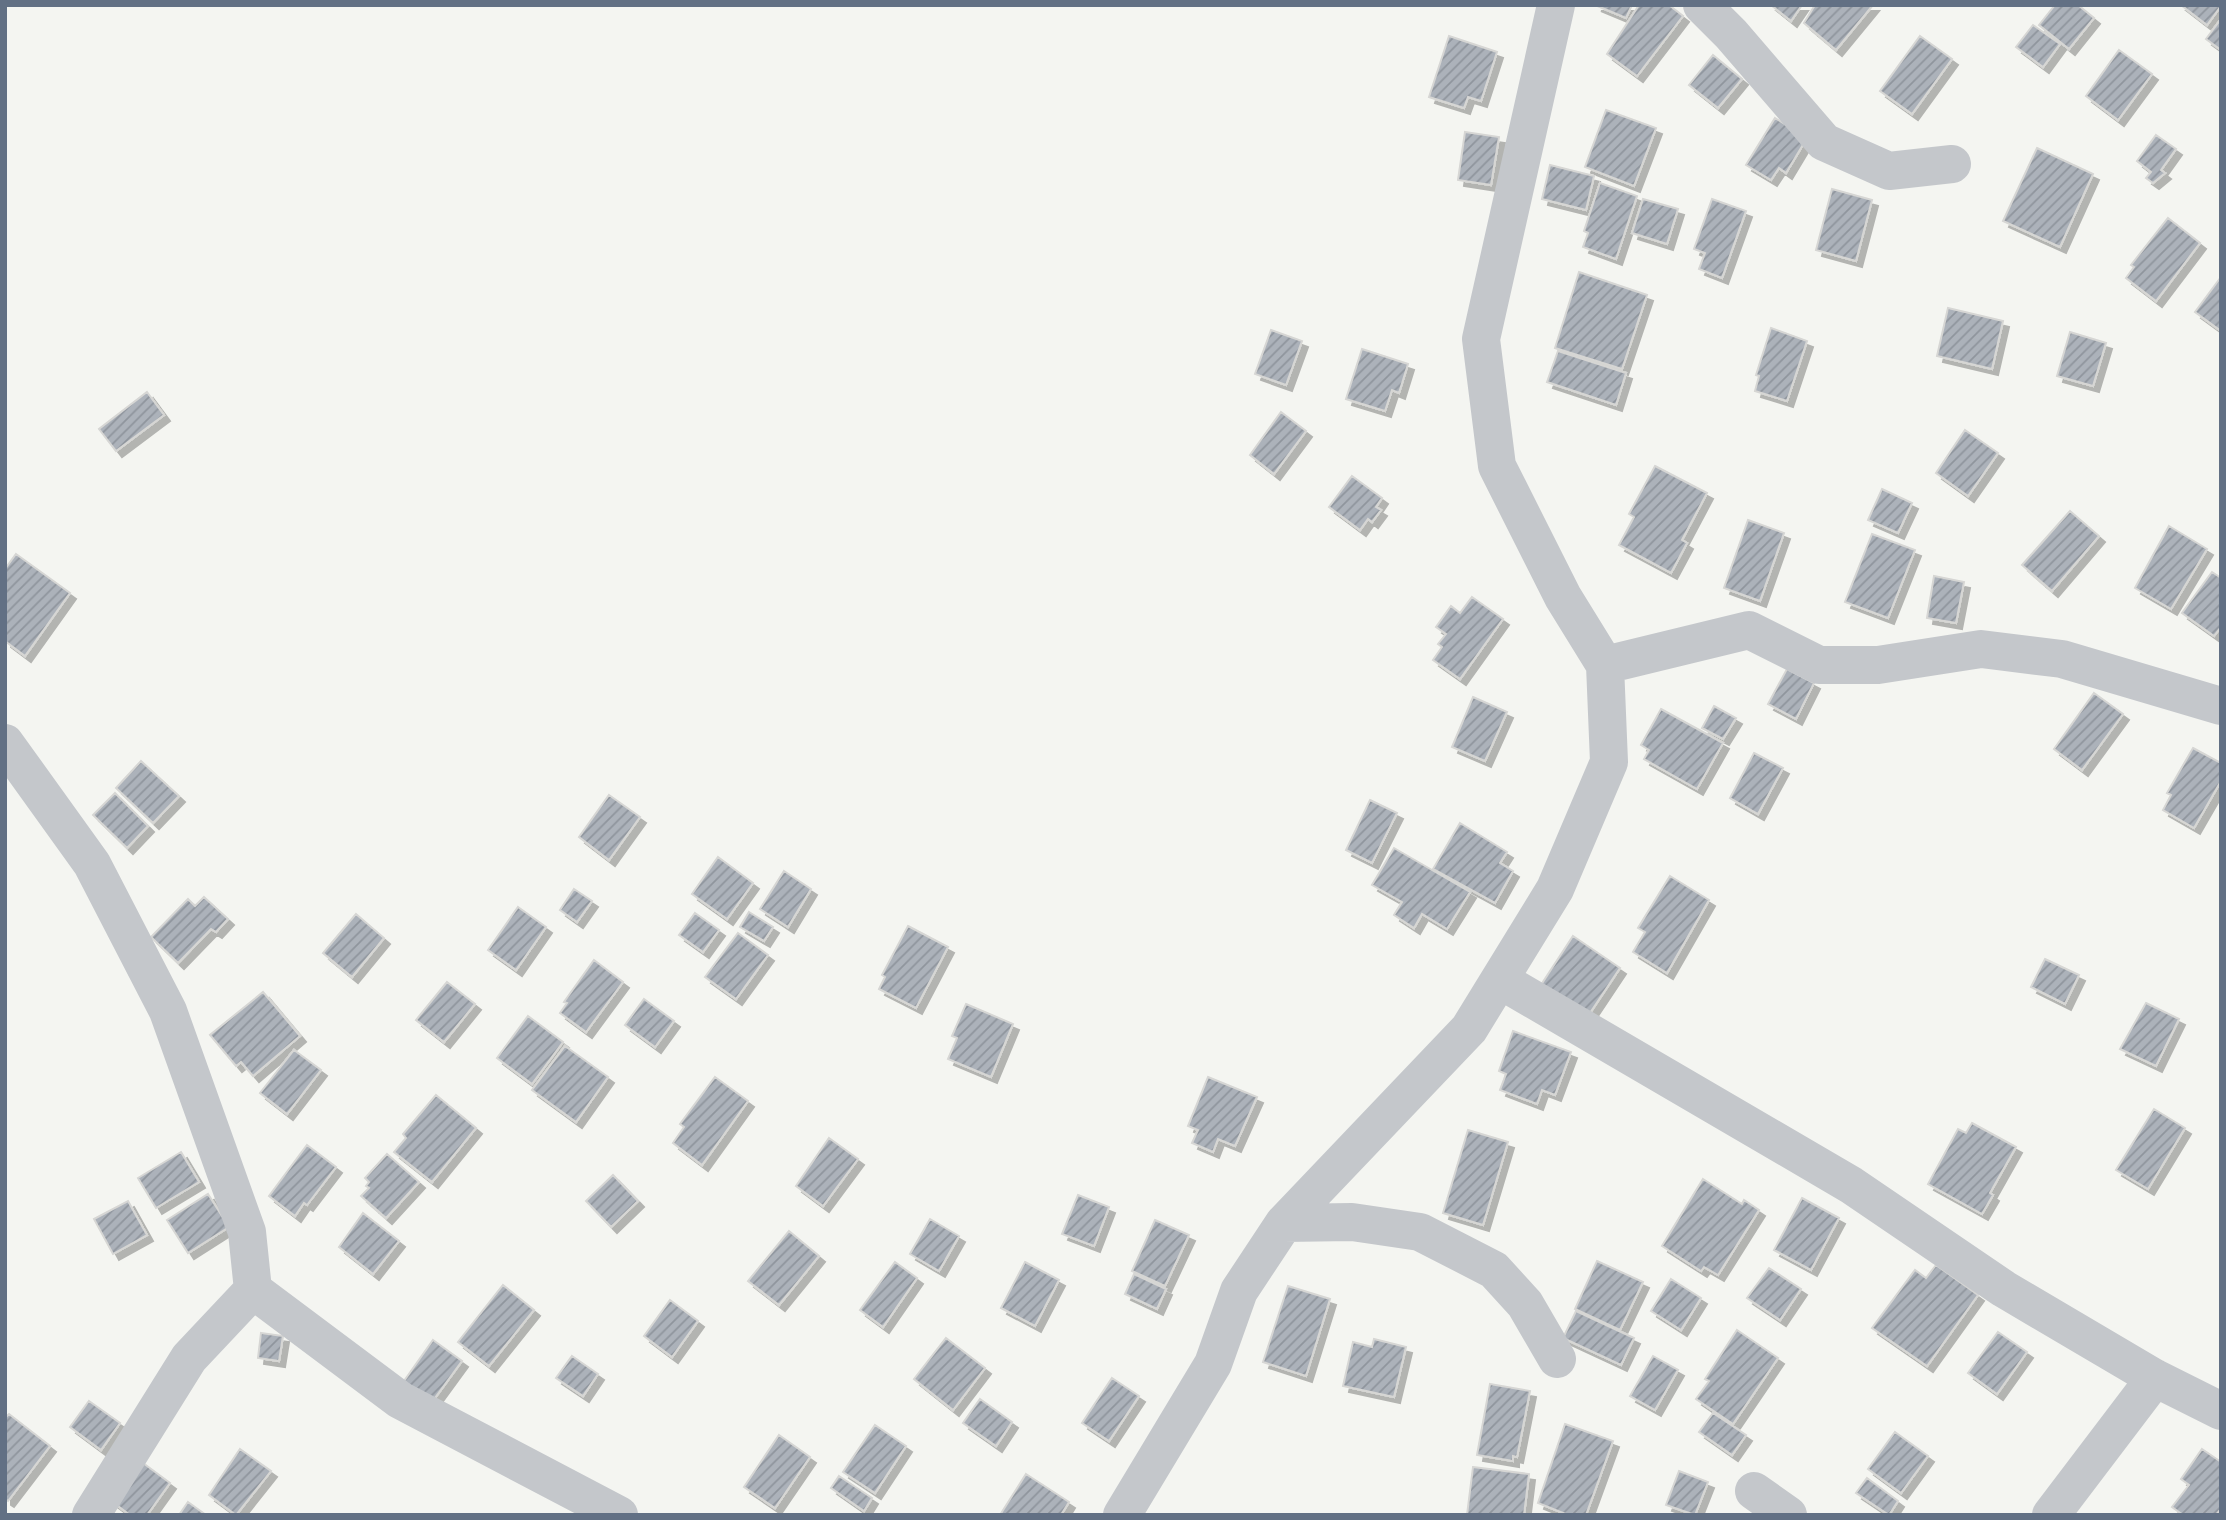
<svg xmlns="http://www.w3.org/2000/svg" width="2226" height="1520" font-family="Mulish,sans-serif">
  <style>
    .building { fill: url(#building-hatch); stroke: #d6d6d4; stroke-width: 2; filter: url(#shadow) }
    .lines { fill: none; stroke-linecap: round; stroke-linejoin: round }
    .minor { stroke: #c4c7cb; stroke-width: 38 }
  </style>
  <defs>
    <pattern id="building-hatch" width="6" height="6" patternUnits="userSpaceOnUse" patternTransform="scale(1.75)"><rect width="6" height="6" fill="#acb2ba"/><path d="M-1 1l2-2M0 6l6-6M5 7l2-2" fill="none" stroke="#8f959d"/></pattern>
    <filter id="shadow"><feDropShadow dx="6" dy="6" stdDeviation="0" flood-color="#0004"/></filter>
  </defs>
  <rect width="100%" height="100%" fill="#f4f5f1"/>
  <path class="building" d="M1595,5H1632L1626,18Z
    M1639,5H1669L1683,16L1637,76L1607,54Z
    M1771,5H1802L1791,21Z
    M1873,5L1836,50L1804,23L1815,5Z
    M2055,5H2078L2094,18L2069,49L2039,25Z
    M2181,5H2221V6L2207,25Z
    M2221,19V50L2206,39Z
    M2033,25L2060,44L2043,67L2016,47Z
    M1449,36L1497,52L1481,101L1468,97L1464,108L1429,97Z
    M1920,36L1952,59L1912,114L1880,91Z
    M2119,50L2152,74L2118,120L2086,96Z
    M1713,55L1742,79L1718,108L1689,85Z
    M1606,110L1656,128L1634,186L1585,167Z
    M1775,118L1807,138L1786,173L1779,168L1771,180L1746,165Z
    M1465,132L1499,137L1491,185L1458,180Z
    M2156,135L2176,149L2161,170L2165,173L2153,183L2146,178L2151,172L2137,161Z
    M2037,148L2093,174L2060,247L2003,221Z
    M1550,165L1594,176L1586,210L1542,199Z
    M1600,183L1637,196L1616,259L1583,247L1588,233L1584,231Z
    M1832,189L1872,200L1856,261L1816,250Z
    M1643,199L1678,209L1667,244L1632,233Z
    M1712,199L1746,211L1722,278L1699,269L1705,253L1694,249Z
    M2168,218L2200,243L2156,301L2126,278L2134,267L2131,265Z
    M1579,272L1647,295L1622,369L1555,348Z
    M2221,277V331L2195,312Z
    M1948,308L2003,321L1992,369L1937,356Z
    M1771,328L1807,341L1787,401L1755,391L1759,376L1756,375Z
    M1271,330L1302,341L1286,385L1255,374Z
    M2070,332L2106,343L2093,386L2057,376Z
    M1362,349L1408,364L1399,393L1392,390L1385,411L1346,399Z
    M1558,351L1626,373L1616,405L1547,382Z
    M147,392L164,415L116,451L99,429Z
    M1281,412L1306,431L1274,474L1250,455Z
    M1965,430L1998,453L1968,496L1936,473Z
    M1655,466L1707,493L1682,540L1687,543L1671,573L1619,545L1634,517L1629,514Z
    M1352,476L1382,498L1376,507L1381,510L1372,522L1368,519L1360,530L1329,507Z
    M1882,489L1912,503L1898,533L1868,520Z
    M2070,511L2099,536L2052,591L2022,565Z
    M1748,520L1784,533L1760,601L1724,588Z
    M2169,526L2207,549L2171,609L2135,588Z
    M1872,534L1915,550L1888,618L1845,602Z
    M16,554L70,593L25,656L5,641V569Z
    M2212,572L2221,578V627L2214,636L2182,613Z
    M1934,576L1964,582L1956,623L1927,618Z
    M1472,597L1503,619L1460,679L1433,660L1442,647L1438,644L1446,634L1436,627L1451,606L1460,613Z
    M1787,669L1814,683L1796,719L1768,704Z
    M2094,693L2123,714L2082,770L2054,749Z
    M1473,697L1507,712L1485,761L1452,747Z
    M1714,706L1736,718L1723,739L1702,728Z
    M1661,709L1723,743L1697,789L1644,759L1649,750L1641,745Z
    M2193,748L2221,763V781L2194,828L2163,810L2171,795L2167,793Z
    M1754,753L1783,768L1758,814L1730,798Z
    M141,761L179,796L153,823L116,788Z
    M115,793L148,826L127,848L93,815Z
    M609,795L640,817L609,860L579,837Z
    M1370,800L1397,813L1372,863L1346,850Z
    M1460,823L1507,852L1500,863L1513,871L1495,903L1433,869Z
    M1394,848L1470,892L1447,929L1422,914L1414,928L1394,915L1402,902L1372,885Z
    M718,857L753,883L727,919L692,894Z
    M784,871L811,889L788,927L760,909Z
    M1670,876L1709,900L1667,973L1633,952L1645,932L1638,928Z
    M574,889L592,901L577,922L560,910Z
    M204,897L228,919L216,932L211,929L178,963L151,937L188,899L195,906Z
    M518,907L546,927L516,970L488,950Z
    M749,912L773,927L764,941L740,927Z
    M695,913L719,930L703,952L679,935Z
    M356,914L384,938L352,977L323,953Z
    M908,926L948,947L916,1008L879,989L885,977L882,975Z
    M738,933L768,955L736,999L705,977Z
    M1573,936L1620,968L1586,1019L1539,988Z
    M2045,959L2079,975L2065,1004L2031,987Z
    M594,960L623,982L586,1032L560,1013L567,1003L564,1002Z
    M447,982L475,1004L444,1042L416,1020Z
    M263,992L300,1036L253,1076L241,1062L236,1066L210,1035Z
    M644,999L674,1021L655,1047L625,1025Z
    M2146,1003L2179,1019L2156,1066L2120,1049Z
    M966,1004L1013,1024L991,1077L948,1059L957,1038L952,1036Z
    M528,1016L563,1042L532,1084L497,1058Z
    M1513,1031L1571,1052L1555,1095L1542,1090L1537,1104L1500,1090L1506,1074L1499,1071Z
    M565,1046L608,1077L576,1122L532,1090Z
    M294,1050L321,1070L287,1114L260,1093Z
    M715,1077L748,1101L702,1165L673,1143L684,1127L680,1124Z
    M1208,1077L1257,1097L1235,1146L1218,1139L1213,1152L1192,1143L1198,1130L1188,1126Z
    M436,1095L476,1128L432,1182L394,1152L406,1138L403,1134Z
    M2154,1109L2185,1128L2148,1189L2116,1170Z
    M1972,1123L2016,1147L1990,1193L1993,1195L1982,1214L1928,1184L1958,1129L1966,1133Z
    M1468,1130L1508,1142L1483,1225L1443,1213Z
    M829,1138L858,1159L823,1206L796,1186Z
    M307,1145L336,1167L307,1205L304,1203L295,1216L269,1196Z
    M181,1152L199,1182L156,1208L138,1178Z
    M387,1154L419,1182L386,1218L361,1196L369,1188L366,1186L369,1182L365,1178Z
    M613,1175L638,1201L611,1227L586,1201Z
    M1703,1179L1742,1204L1744,1200L1759,1210L1718,1275L1704,1267L1701,1271L1662,1246Z
    M208,1194L229,1227L188,1253L167,1220Z
    M1078,1195L1109,1207L1094,1246L1062,1234Z
    M1802,1198L1839,1218L1811,1270L1774,1250Z
    M128,1201L147,1235L113,1254L94,1219Z
    M363,1213L399,1241L373,1274L339,1247Z
    M930,1219L959,1236L939,1271L910,1254Z
    M1155,1220L1189,1235L1165,1286L1132,1271Z
    M789,1231L819,1256L779,1305L748,1281Z
    M1597,1261L1643,1282L1620,1330L1575,1309Z
    M895,1262L917,1278L883,1327L860,1310Z
    M1025,1262L1059,1280L1035,1326L1001,1308Z
    M1936,1265L1978,1295L1927,1366L1872,1328L1915,1270L1926,1278Z
    M1769,1268L1801,1289L1780,1320L1747,1298Z
    M1134,1274L1166,1289L1157,1309L1125,1294Z
    M1671,1279L1701,1298L1681,1330L1651,1311Z
    M503,1285L534,1310L489,1366L458,1342Z
    M1288,1286L1330,1299L1306,1376L1263,1362Z
    M670,1300L698,1321L672,1357L644,1336Z
    M1576,1311L1634,1338L1621,1365L1563,1338Z
    M1737,1330L1778,1358L1733,1424L1696,1399L1709,1381L1705,1379Z
    M1998,1332L2027,1352L1997,1394L1968,1373Z
    M261,1333L283,1336L279,1361L258,1358Z
    M946,1338L985,1368L953,1410L914,1379Z
    M1374,1339L1406,1347L1394,1397L1343,1386L1353,1342L1372,1347Z
    M433,1340L462,1361L432,1402L404,1381Z
    M572,1356L598,1374L583,1396L556,1378Z
    M1653,1356L1678,1370L1655,1410L1630,1396Z
    M1112,1378L1139,1396L1109,1441L1082,1423Z
    M1490,1384L1530,1391L1517,1457L1513,1456V1461L1477,1455Z
    M980,1399L1012,1422L996,1446L963,1423Z
    M89,1401L120,1423L101,1450L70,1427Z
    M1713,1413L1746,1435L1732,1455L1699,1432Z
    M9,1414L50,1446L8,1501L5,1499V1418Z
    M1565,1424L1613,1441L1586,1515H1568L1538,1503Z
    M875,1425L906,1446L875,1493L843,1472Z
    M1895,1432L1928,1456L1901,1493L1868,1469Z
    M779,1435L810,1457L775,1508L744,1487Z
    M240,1449L271,1471L236,1515L209,1495Z
    M2202,1449L2221,1462V1509L2216,1515H2183L2172,1507L2189,1485L2181,1479Z
    M139,1460L170,1483L147,1515H130L110,1500Z
    M1473,1467L1529,1474L1524,1515H1467Z
    M1679,1471L1708,1482L1695,1515L1666,1505Z
    M1026,1474L1069,1502L1061,1515H1000Z
    M839,1476L872,1498L864,1511L831,1488Z
    M1867,1478L1898,1501L1889,1515L1856,1493Z
    M188,1502L206,1515H179Z"/>
  <g class="lines">
    <path class="minor" d="M1702,5L1731,34L1824,142L1889,171L1952,164
      M1605,665L1749,630L1819,665H1878L1981,649L2062,659L2221,706
      M5,743L92,864L168,1011L247,1232L253,1290L400,1400L619,1515
      M1500,980L1851,1185L2004,1289L2155,1378L2221,1411
      M1284,1223L1352,1222L1420,1232L1494,1270L1525,1304L1557,1359
      M1754,1491L1788,1515
      M91,1515L189,1358L253,1290
      M1122,1515L1213,1364L1239,1291L1284,1223L1469,1029L1555,889L1609,762L1605,665L1563,597L1497,466L1481,339L1556,5
      M2051,1515L2155,1378"/>
  </g>
  <rect width="2226" height="1520" fill="none" stroke="#627084" stroke-width="14"/>
</svg>
